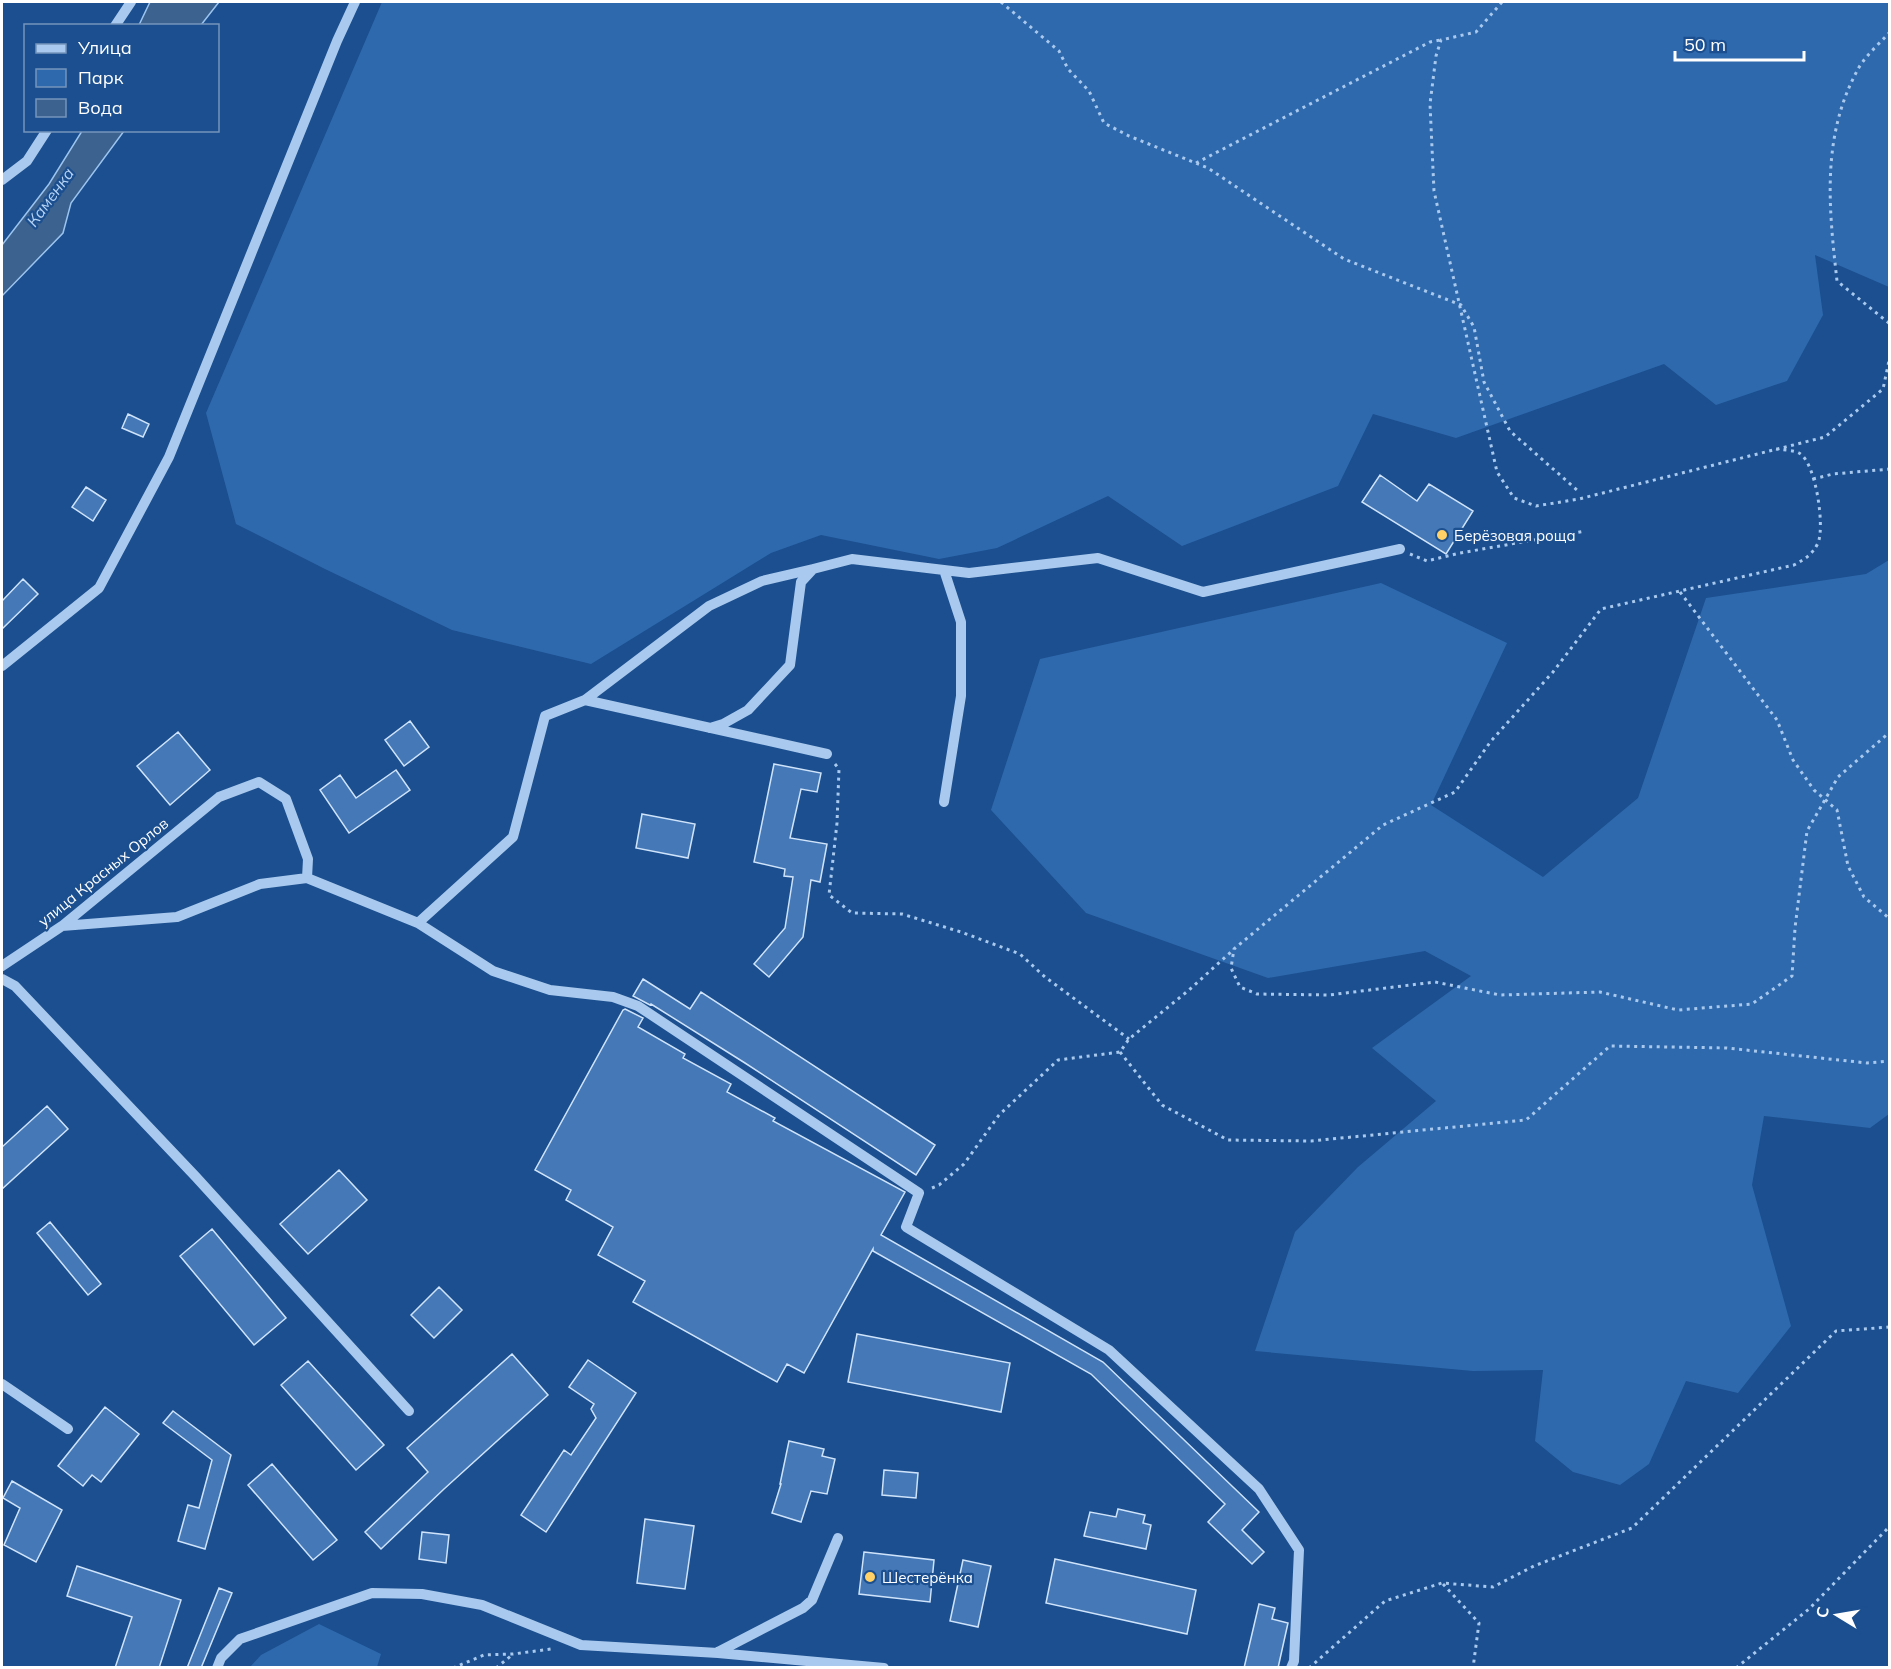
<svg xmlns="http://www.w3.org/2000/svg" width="1891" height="1669" font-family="Mulish,sans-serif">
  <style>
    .green { fill: #2e69ad }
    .water { fill: #3c6290; stroke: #9cc4f0; stroke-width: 1.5 }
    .building { fill: #4478b7; stroke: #cfe3fa; stroke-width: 1.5 }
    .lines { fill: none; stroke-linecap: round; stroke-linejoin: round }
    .path { stroke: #a9c9ee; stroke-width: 3; stroke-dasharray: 3 4.5; stroke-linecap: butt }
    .minor { stroke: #a9c9ee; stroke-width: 10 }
    .poi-dot { fill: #ffd166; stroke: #1b4f8f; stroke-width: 2 }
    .labels { text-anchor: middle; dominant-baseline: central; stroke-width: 4.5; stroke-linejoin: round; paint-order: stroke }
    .poi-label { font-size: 15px; fill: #fff; stroke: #1b4f8f; text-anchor: start }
    .street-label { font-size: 15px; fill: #fff; stroke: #1b4f8f }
    .water-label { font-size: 16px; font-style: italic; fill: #b5d3f5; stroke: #1b4f8f }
  </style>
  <rect width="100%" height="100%" fill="#1b4f8f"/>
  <path class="green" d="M382,2H1889V287L1815,255L1823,315L1787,381L1716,405L1664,364L1456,438L1373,414L1338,486L1182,546L1108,496L997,548L939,559L821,535L771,553L591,664L452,630L325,569L236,524L206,413Z
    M1889,560V1114L1870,1128L1764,1116L1752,1185L1791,1326L1738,1393L1686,1381L1649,1464L1620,1485L1573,1472L1535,1441L1543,1370L1473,1371L1255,1351L1295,1232L1358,1167L1436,1101L1372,1048L1471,976L1425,951L1268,978L1086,913L991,810L1040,659L1381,583L1507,643L1431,805L1543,877L1638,798L1706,598L1866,574Z
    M319,1624L381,1654L377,1667H250L261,1655Z"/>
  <path class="water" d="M150,2H219L201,25H139Z
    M82,131H124L71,203L63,233L2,296V245L49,184Z"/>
  <path class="building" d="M128,414L149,424L143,437L122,428Z
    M1380,475L1417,501L1429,484L1473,511L1446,554L1362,502Z
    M86,487L106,500L93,521L72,507Z
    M23,579L38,594L2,629V601Z
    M410,721L429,747L404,766L385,740Z
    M178,732L210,770L170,805L137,766Z
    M774,764L821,773L817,792L801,789L790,838L827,844L820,882L811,880L803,937L769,977L754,964L785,928L793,877L784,876L785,869L754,862Z
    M396,770L410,790L349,833L320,790L340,775L356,798Z
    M642,814L695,824L688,858L636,848Z
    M643,979L690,1009L701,992L935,1145L916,1175L745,1063L651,1004L650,1005L633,996Z
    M625,1009L643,1018L638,1027L685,1054L683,1058L731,1084L727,1092L775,1118L773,1121L905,1192L881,1235L1103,1362L1259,1512L1242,1530L1264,1552L1252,1564L1208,1522L1225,1504L1091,1374L873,1251V1249L804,1373L787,1364L777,1382L633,1302L645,1281L598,1255L613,1227L566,1200L571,1190L535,1170L623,1010Z
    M47,1106L68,1129L2,1189V1147Z
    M339,1170L367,1200L308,1254L280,1224Z
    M50,1222L101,1284L88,1295L37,1233Z
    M212,1229L286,1318L254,1345L180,1256Z
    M439,1287L462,1310L434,1338L411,1315Z
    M857,1334L1010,1363L1001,1412L848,1382Z
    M512,1354L548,1395L444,1489L381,1549L365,1532L428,1472L407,1448Z
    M588,1360L636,1393L546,1532L521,1515L564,1450L571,1455L596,1418L591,1409L594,1404L569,1387Z
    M308,1361L384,1445L356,1470L281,1385Z
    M105,1407L139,1434L101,1482L92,1475L83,1486L58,1466Z
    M173,1411L231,1455L205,1549L178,1541L188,1505L199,1508L212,1460L163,1423Z
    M789,1441L824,1449L822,1456L835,1459L827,1494L811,1491L801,1522L772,1513L781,1484H780Z
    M272,1464L337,1540L313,1560L248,1485Z
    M884,1470L918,1473L916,1498L882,1495Z
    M12,1481L62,1510L36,1562L4,1545L20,1508L3,1498Z
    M1118,1509L1145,1515L1143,1523L1151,1525L1146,1549L1084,1536L1090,1512L1116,1517Z
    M645,1519L694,1526L685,1589L637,1583Z
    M422,1532L449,1535L446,1563L419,1559Z
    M864,1552L934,1560L930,1602L859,1594Z
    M1055,1559L1196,1590L1187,1634L1046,1603Z
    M963,1560L991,1566L978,1627L950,1621Z
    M77,1566L181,1600L159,1668H115L132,1617L67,1596Z
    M219,1588L232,1593L201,1668H187Z
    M1259,1604L1275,1608L1272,1619L1288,1623L1278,1668H1244Z"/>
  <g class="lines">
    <path class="path" d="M1001,2L1059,51L1068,69L1089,91L1104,123L1129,136L1208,168L1344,259L1461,305L1474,327L1484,382L1510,431L1577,490
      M1502,2L1476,32L1441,40L1436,56L1430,104L1434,191L1497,472L1514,498L1536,506L1579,499L1825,437L1883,389L1890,356
      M1890,32C1879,44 1864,57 1857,71C1821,138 1829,209 1837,281L1890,324
      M1196,163L1430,42L1440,40
      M1776,449C1782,450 1794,450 1799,453C1816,462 1825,527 1818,543C1812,555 1805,559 1794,565L1601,609L1553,672L1491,741L1455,792L1383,825L1234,949L1231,968L1240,987L1257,994L1329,995L1435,982L1500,995L1600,992L1678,1010L1752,1004L1792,976L1795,928L1807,831L1838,777L1890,732
      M1813,479L1833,474L1890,469
      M1410,554L1427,561L1460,553L1585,531
      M1680,592L1777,720L1793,760L1814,790L1837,810L1848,866L1864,897L1890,919
      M835,764L839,769L837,823L829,895L852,913L902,914L961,932L1020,954L1045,977L1129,1039
      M1120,1052L1162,1105L1228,1140L1311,1141L1526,1120L1610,1046L1727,1048L1867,1063L1890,1061
      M932,1188L939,1185L964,1164L999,1115L1058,1060L1120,1052L1129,1039L1189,990L1232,951
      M1443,1584L1479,1623L1473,1668
      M453,1668L484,1655L513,1654L551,1649
      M496,1668L512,1655
      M1309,1668L1385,1601L1442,1583L1493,1587L1534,1566L1632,1528L1836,1331L1890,1327
      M1736,1668L1809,1609L1890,1526"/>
    <path class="minor" d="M115,26L131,2
      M2,180L27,161L47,130
      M944,570L961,622V696L944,802
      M2,666L99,588L169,457L337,41L355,2
      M585,700L709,606L762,581L813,569
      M710,728L723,724L748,710L790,665L801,582L813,569L852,559L969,573L1098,558L1203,592L1400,549
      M418,923L513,837L545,716L585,700L827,754
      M62,926L177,917L260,884L307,878L418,923L493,971L550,990L613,997L638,1006L919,1193L906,1227L1109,1350L1259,1489L1299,1550L1294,1661L1291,1668
      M2,966L62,926L219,797L259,782L286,799L308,859L307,878
      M2,979L15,986L196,1177L409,1411
      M2,1384L68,1429
      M718,1652L803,1608L812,1600L838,1538
      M217,1668L221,1658L240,1639L372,1593L422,1594L482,1605L581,1645L718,1653L884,1668"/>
  </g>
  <g class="poi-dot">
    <circle cx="1442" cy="535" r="6"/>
    <circle cx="870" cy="1577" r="6"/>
  </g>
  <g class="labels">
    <g class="poi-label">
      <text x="1454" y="535">Берёзовая роща</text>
      <text x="882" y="1577">Шестерёнка</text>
    </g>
    <g class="street-label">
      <text transform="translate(103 872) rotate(-39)">улица Красных Орлов</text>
    </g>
    <g class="water-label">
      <text transform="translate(50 197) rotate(-54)">Каменка</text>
    </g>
  </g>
  <rect width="1891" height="1669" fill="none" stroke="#ffffff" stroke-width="6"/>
  <rect x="24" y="24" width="195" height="108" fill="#1b4f8f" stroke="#7695bc" stroke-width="1.5"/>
  <rect x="36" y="44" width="30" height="9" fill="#a9c9ee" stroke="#7695bc" stroke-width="1.5"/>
  <text x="78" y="54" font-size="18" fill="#ffffff">Улица</text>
  <rect x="36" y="69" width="30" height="18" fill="#2e69ad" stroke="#7695bc" stroke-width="1.5"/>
  <text x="78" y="84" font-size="18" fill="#ffffff">Парк</text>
  <rect x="36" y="99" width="30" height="18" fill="#3c6290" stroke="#7695bc" stroke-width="1.5"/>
  <text x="78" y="114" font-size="18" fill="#ffffff">Вода</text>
  <g transform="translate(1837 1615) rotate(281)" stroke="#1b4f8f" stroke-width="4.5" paint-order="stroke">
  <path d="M0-4.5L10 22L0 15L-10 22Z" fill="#ffffff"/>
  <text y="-9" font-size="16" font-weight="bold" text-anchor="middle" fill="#ffffff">С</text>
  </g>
  <path d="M1675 51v9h129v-9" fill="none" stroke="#ffffff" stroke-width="3"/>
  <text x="1684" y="51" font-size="18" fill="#ffffff" stroke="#1b4f8f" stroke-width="4.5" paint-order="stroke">50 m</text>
</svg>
